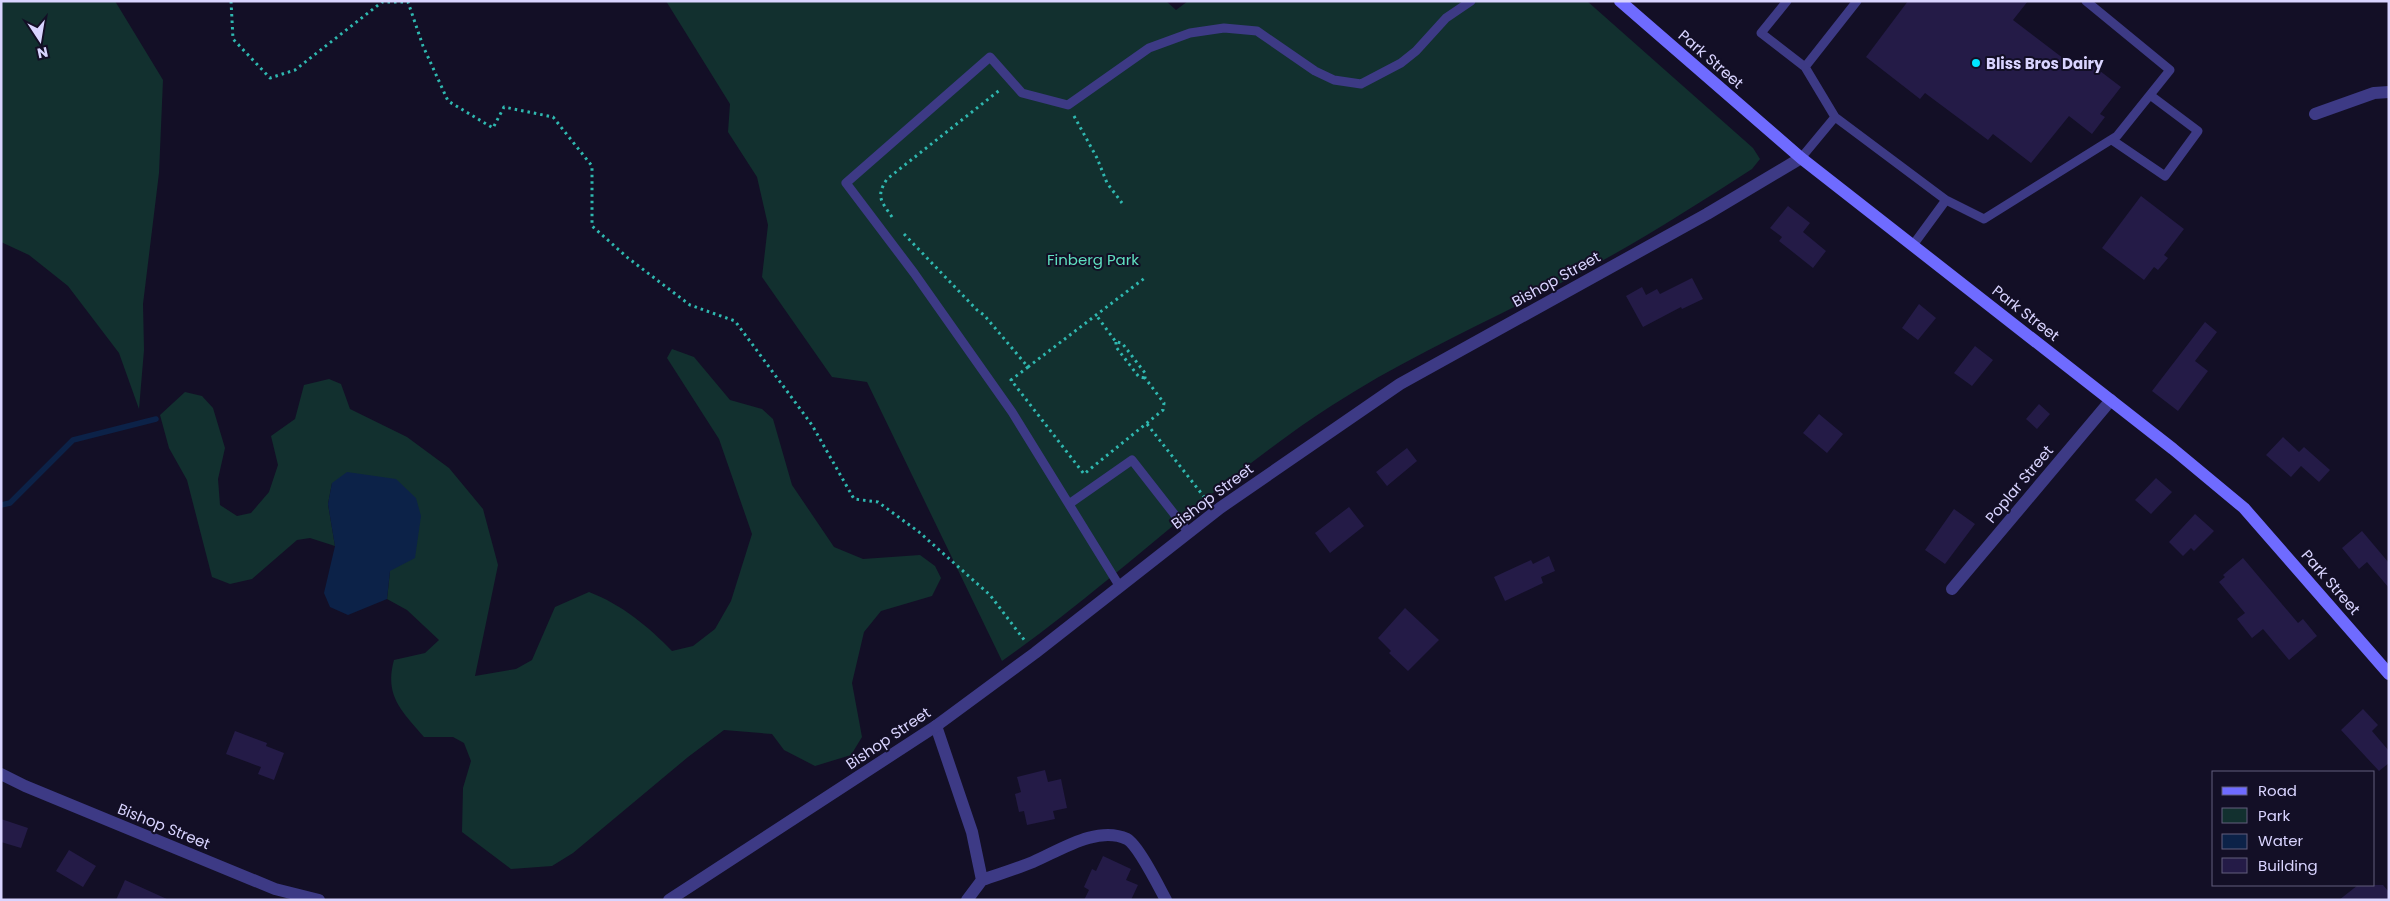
<svg xmlns="http://www.w3.org/2000/svg" width="2390" height="901" font-family="Poppins,sans-serif">
  <style>
    .green { fill: #12302f }
    .water { fill: #0c2248 }
    .lines { fill: none; stroke-linecap: round; stroke-linejoin: round }
    .stream { stroke: #0c2248; stroke-width: 5.5 }
    .building { fill: #241b47 }
    .path { stroke: #2fb8b0; stroke-width: 3; stroke-dasharray: 2.5 4; stroke-linecap: butt }
    .service { stroke: #3d3a85; stroke-width: 9 }
    .minor { stroke: #3d3a85; stroke-width: 12 }
    .tertiary { stroke: #3d3a85; stroke-width: 12 }
    .secondary { stroke: #6f6bff; stroke-width: 12 }
    .poi-dot { fill: #00e5ff; stroke: #130f26; stroke-width: 2 }
    .labels { text-anchor: middle; dominant-baseline: central; stroke-width: 4; stroke-linejoin: round; paint-order: stroke }
    .street-label { font-size: 15px; fill: #d9d4ff; stroke: #130f26 }
    .poi-label { font-size: 15px; font-weight: bold; fill: #d9d4ff; stroke: #130f26; text-anchor: start }
    .park-label { font-size: 15px; fill: #5fe0c0; stroke: #130f26 }
  </style>
  <rect width="100%" height="100%" fill="#130f26"/>
  <path class="green" d="M1,1H115L163,80L159,173L143,304L144,350L139,409L119,353L68,286L29,255L1,242Z
    M666,1H1166L1176,10L1188,1H1587L1753,148L1760,159L1752,169C1695,206 1638,242 1578,274C1496,318 1409,355 1331,406C1214,482 1116,581 1002,661L867,382L832,377L762,277L768,225L757,177L728,132L730,104Z
    M672,349L694,357L730,400L762,409L773,419L792,485L834,547L863,559L920,555L935,566L941,578L932,596L881,611L864,632L852,683L862,737L851,755L815,766L784,750L772,734L724,730L688,757L573,853L552,866L511,869L462,832L463,788L471,761L464,743L453,737H424C402,711 384,696 394,660L425,653L439,640L407,610L387,599L390,571L332,483L328,504L335,546L310,538L297,540L252,579L230,584L212,577L187,480L169,448L160,415L185,392L202,396L213,408L225,448L218,479L220,505L237,516L251,513L269,492L278,465L271,436L295,419L304,385L329,379L341,384L350,409L407,437L449,468L483,509L498,565L475,676L516,669L532,660L555,607L589,592C621,604 649,627 672,651L693,646L715,629L731,601L752,534L719,439L667,358Z"/>
  <path class="water" d="M347,472L396,479L416,498L421,516L415,558L390,571L387,599L348,615L330,607L324,593L335,546L328,504L332,483Z"/>
  <g class="lines">
    <path class="stream" d="M1,505L10,503L73,440L156,419"/>
  </g>
  <path class="building" d="M1908,1H2028L2013,20L2076,68L2083,58L2121,87L2100,114L2105,117L2092,134L2069,116L2031,163L1993,134L1988,140L1925,93L1920,99L1866,57Z
    M2141,196L2184,229L2164,255L2168,258L2158,270L2154,267L2144,280L2102,248Z
    M1788,206L1810,223L1803,232L1826,251L1813,268L1779,241L1782,237L1770,228Z
    M1692,278L1703,299L1682,309L1681,307L1643,327L1626,296L1642,287L1646,295L1657,289L1660,294Z
    M1919,304L1936,318L1918,340L1902,328Z
    M2205,322L2217,332L2195,361L2208,371L2178,411L2152,391Z
    M1975,346L1993,360L1972,386L1954,373Z
    M2039,404L2050,414L2037,429L2026,419Z
    M1819,414L1843,434L1827,453L1803,433Z
    M2283,437L2299,452L2304,447L2330,470L2319,482L2301,466L2291,477L2266,455Z
    M1407,448L1417,461L1387,486L1376,472Z
    M2156,478L2172,492L2151,514L2135,500Z
    M1349,507L1364,526L1330,553L1315,533Z
    M1954,509L1975,524L1945,564L1925,550Z
    M2195,514L2214,531L2194,551L2191,548L2183,556L2169,542Z
    M2362,531L2389,563V588L2367,562L2359,569L2342,548Z
    M1549,556L1555,571L1541,577L1543,583L1505,601L1494,577L1531,560L1533,564Z
    M2243,558L2298,623L2303,619L2317,636L2289,660L2263,629L2252,638L2237,619L2245,613L2219,582L2225,577L2223,575Z
    M1405,608L1439,640L1408,671L1389,653L1391,651L1378,638Z
    M2363,709L2378,725L2372,731L2389,751V763L2379,771L2341,730Z
    M235,731L267,743L266,746L284,753L274,780L258,774L261,767L226,754Z
    M1045,770L1048,782L1061,779L1067,808L1053,811L1055,819L1027,825L1024,811L1019,812L1015,794L1021,792L1017,777Z
    M1,819L28,828L21,848L1,842Z
    M69,850L96,866L83,887L56,871Z
    M1103,856L1131,869L1126,880L1138,885L1131,900H1084L1089,890L1084,887L1092,869L1096,871Z
    M125,880L169,900H116Z
    M2358,885H2383L2389,892V900H2339Z"/>
  <g class="lines">
    <path class="path" d="M231,1L233,39L270,78L295,70L382,2H408L423,46L448,101L493,128L504,107L553,117L592,166V226L628,258L690,305L735,321L812,425L854,499L878,502L919,532L990,595L1025,641
      M1074,116L1097,158L1107,183L1122,203
      M892,217C882,202 875,197 887,179L1001,89
      M904,234L977,310L984,315L1028,367L1146,277
      M1116,342V347L1139,377L1145,378
      M1028,367L1011,380L1084,474L1163,410L1164,403L1145,378V373L1122,343L1116,342L1096,315
      M1147,424L1205,498"/>
    <path class="service" d="M1787,1L1761,33L1805,67
      M1857,1L1805,67L1835,117L1946,200L1913,245
      M2112,140L2165,176L2198,131L2150,95
      M1801,158L1835,117
      M1946,200L1984,219L2117,136L2170,70L2086,1
      M1069,504L1132,460L1189,533
      M1120,587L1012,412L914,273L846,183L990,57L1022,93L1068,105L1149,48L1190,33L1224,28L1257,31L1315,71L1334,80L1361,84L1401,63L1416,51L1446,18L1471,1"/>
    <path class="minor" d="M2315,114L2374,93L2389,92
      M1952,589L2111,400
      M936,726L972,832L982,880L967,900
      M982,880C999,874 1016,869 1033,862C1059,851 1097,825 1127,839C1138,845 1159,887 1166,900"/>
    <path class="tertiary" d="M1,774L25,786L275,889L319,900
      M669,900L936,726L1035,653L1220,508L1400,384L1707,214L1801,158"/>
    <path class="secondary" d="M1620,1L1801,158L2173,449L2244,508L2389,674"/>
  </g>
  <circle class="poi-dot" cx="1976" cy="63" r="5"/>
  <g class="labels">
    <g class="street-label">
      <text transform="translate(1711 59) rotate(41)">Park Street</text>
      <text transform="translate(1556 279) rotate(-29)">Bishop Street</text>
      <text transform="translate(2026 313) rotate(38)">Park Street</text>
      <text transform="translate(2019 484) rotate(-50)">Poplar Street</text>
      <text transform="translate(1212 496) rotate(-37)">Bishop Street</text>
      <text transform="translate(2331 582) rotate(49)">Park Street</text>
      <text transform="translate(888 738) rotate(-34)">Bishop Street</text>
      <text transform="translate(164 826) rotate(22)">Bishop Street</text>
    </g>
    <g class="poi-label">
      <text x="1986" y="63">Bliss Bros Dairy</text>
    </g>
    <g class="park-label">
      <text x="1093" y="259">Finberg Park</text>
    </g>
  </g>
  <rect width="2390" height="901" fill="none" stroke="#d9d4ff" stroke-width="5"/>
  <rect x="2212" y="771" width="162" height="115" fill="#130f26" stroke="#625e7d"/>
  <rect x="2222" y="787" width="25" height="8" fill="#6f6bff" stroke="#625e7d"/>
  <text x="2258" y="796" font-size="15" fill="#d9d4ff">Road</text>
  <rect x="2222" y="808" width="25" height="15" fill="#12302f" stroke="#625e7d"/>
  <text x="2258" y="821" font-size="15" fill="#d9d4ff">Park</text>
  <rect x="2222" y="834" width="25" height="15" fill="#0c2248" stroke="#625e7d"/>
  <text x="2258" y="846" font-size="15" fill="#d9d4ff">Water</text>
  <rect x="2222" y="858" width="25" height="15" fill="#241b47" stroke="#625e7d"/>
  <text x="2258" y="871" font-size="15" fill="#d9d4ff">Building</text>
  <g transform="translate(40 40) rotate(168)" stroke="#130f26" stroke-width="4" paint-order="stroke">
  <path d="M0-4L9 19L0 12L-9 19Z" fill="#d9d4ff"/>
  <text y="-8" font-size="14" font-weight="bold" text-anchor="middle" fill="#d9d4ff">N</text>
  </g>
</svg>
